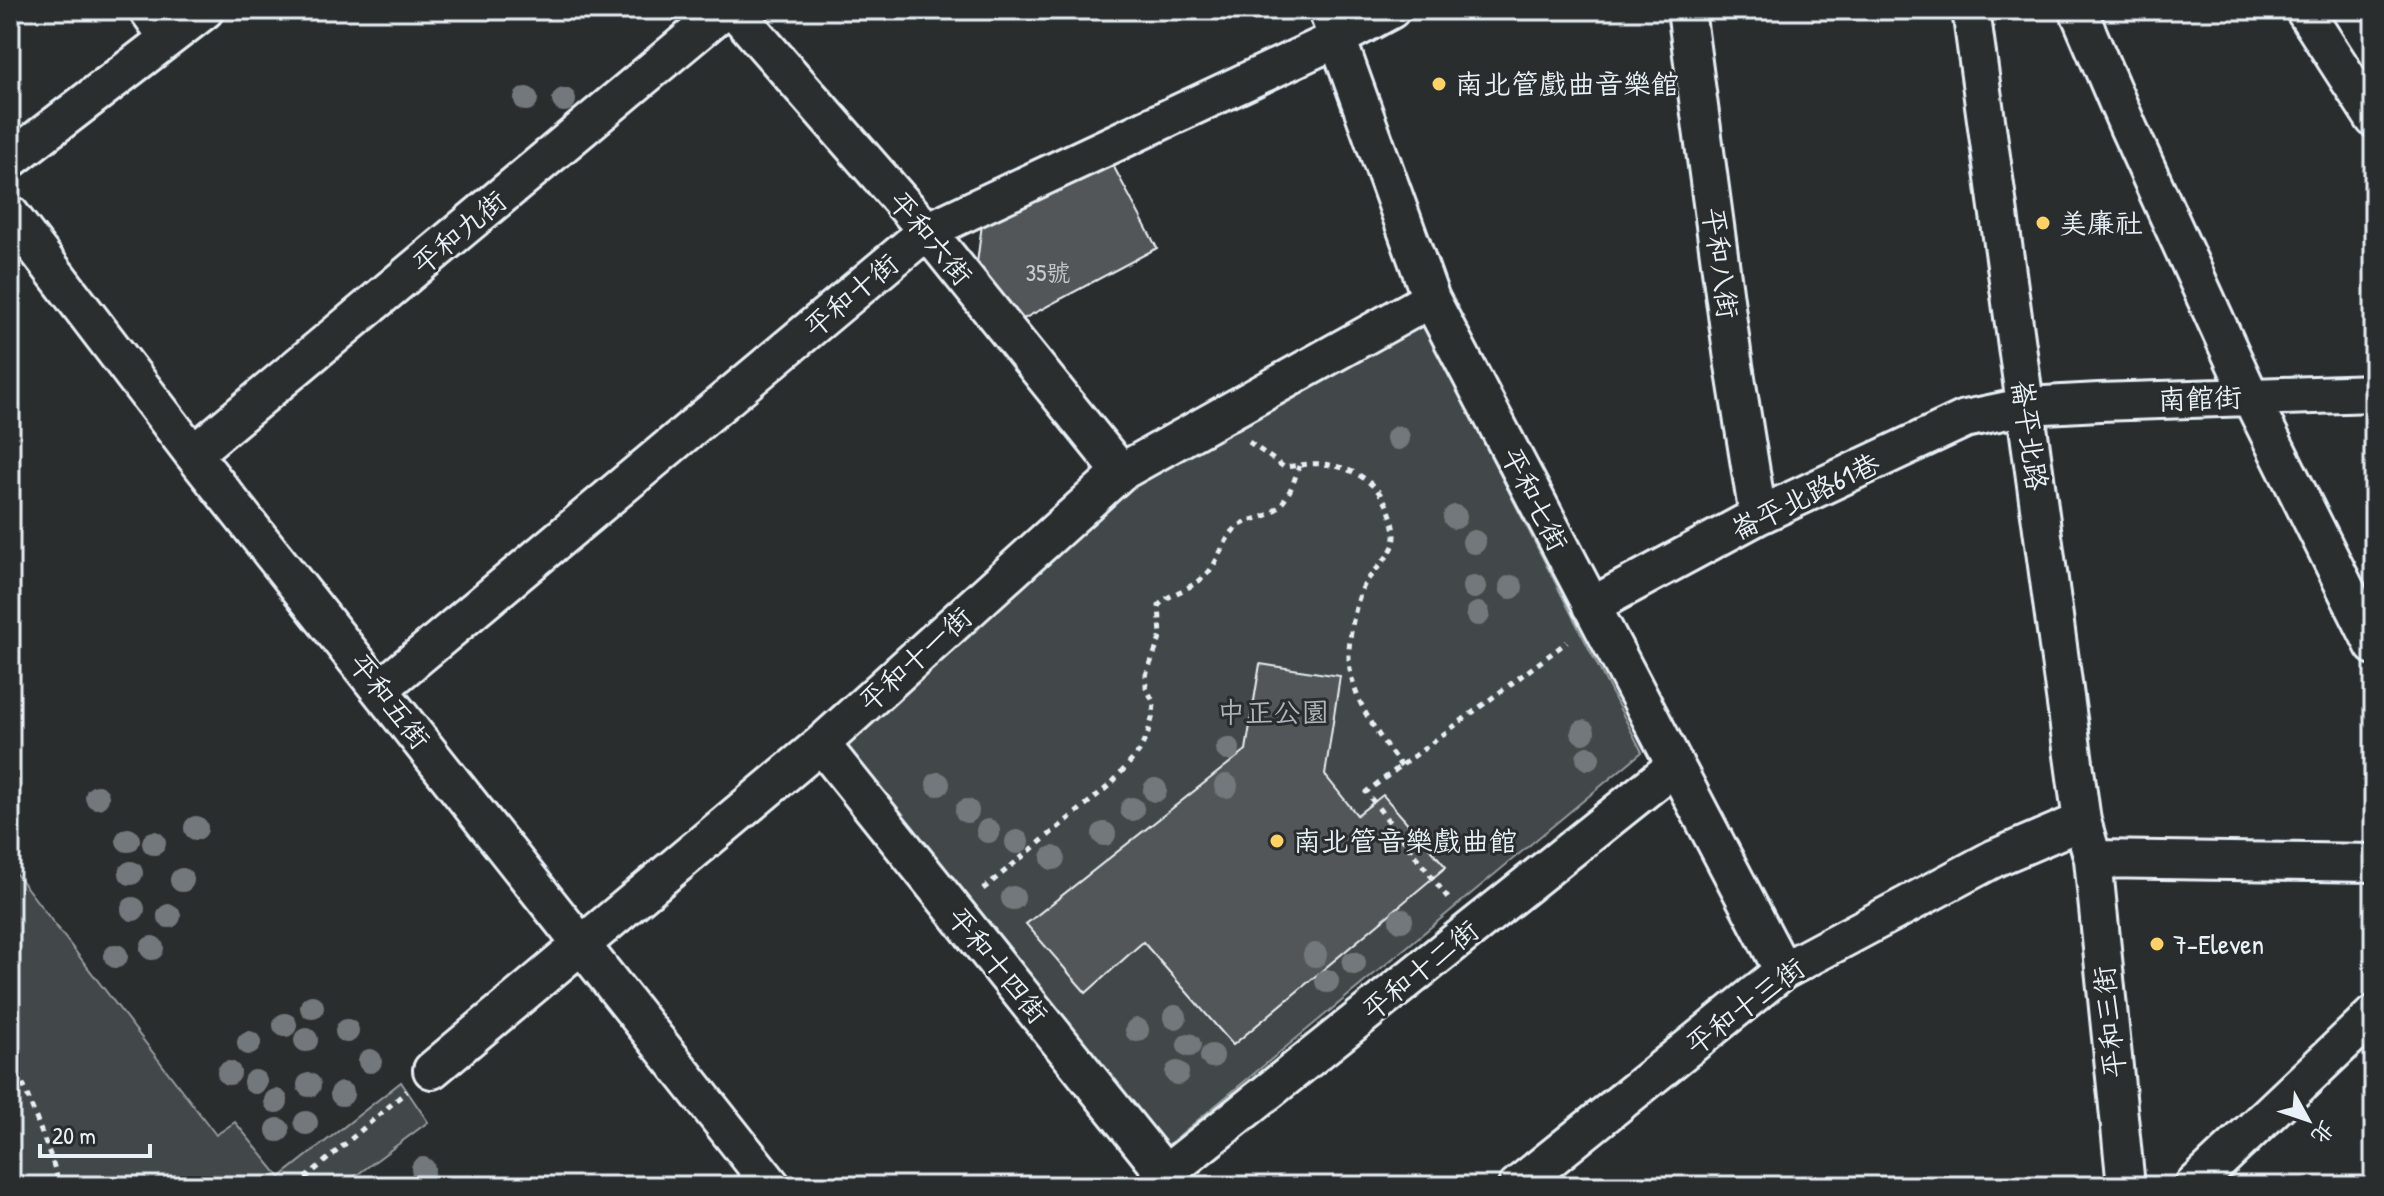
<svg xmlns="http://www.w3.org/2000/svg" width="2384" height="1196" font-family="'Patrick Hand','LXGW WenKai TC',sans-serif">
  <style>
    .green { fill: #424648; stroke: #959ca0; stroke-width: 2 }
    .building { fill: #535759; stroke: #e8f1f8; stroke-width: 2 }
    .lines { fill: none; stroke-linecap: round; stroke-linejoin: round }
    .minor-casing { stroke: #e8f1f8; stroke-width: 42 }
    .path { stroke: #e8f1f8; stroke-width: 5; stroke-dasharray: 6 6; stroke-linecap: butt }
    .minor { stroke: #2a2d2e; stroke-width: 36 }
    .tree { fill: #73787b }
    .poi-dot { fill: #ffd166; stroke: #2a2d2e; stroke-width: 3 }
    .labels { text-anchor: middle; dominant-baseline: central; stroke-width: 6; stroke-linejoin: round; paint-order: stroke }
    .number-label { font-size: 24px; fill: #c3cad0 }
    .poi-label { font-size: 28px; fill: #e8f1f8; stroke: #2a2d2e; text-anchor: start }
    .street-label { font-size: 28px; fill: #e8f1f8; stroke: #2a2d2e }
    .park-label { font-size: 28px; fill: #aeb5ba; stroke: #2a2d2e }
  </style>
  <rect width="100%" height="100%" fill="#2a2d2e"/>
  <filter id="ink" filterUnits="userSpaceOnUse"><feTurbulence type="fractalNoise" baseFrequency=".0125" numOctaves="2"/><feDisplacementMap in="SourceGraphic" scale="16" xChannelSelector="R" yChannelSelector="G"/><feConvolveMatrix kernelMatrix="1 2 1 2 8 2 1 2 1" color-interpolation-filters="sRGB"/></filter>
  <g filter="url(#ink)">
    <path class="green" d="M1423,324L1642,752L1163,1149L834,745L1129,483Z
      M10,866L216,1135L235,1122L280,1177L401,1082L428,1122L342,1186H10Z"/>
    <path class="building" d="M1107,154L1157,248L1014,324L977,263L982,224Z
      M1260,664L1340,676L1325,775L1357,815L1383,795L1446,867L1233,1045L1143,942L1086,993L1026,924L1246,750Z"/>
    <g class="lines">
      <g class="minor-casing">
        <path id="minor" d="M148,10L168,38
          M734,10L927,231L1121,472
          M1327,10L1431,299L1783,971
          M1686,10L1733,359L1758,516
          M1971,10L2082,821L2093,859L2126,1186
          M2078,10L2128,127L2250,396L2374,646
          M2304,10L2374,119
          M10,160L205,10
          M10,214L193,454L772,1186
          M193,454L724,10
          M1591,606L1758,516L1965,419L2027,406L2099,402L2374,393
          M380,689L927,231L1337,39L1391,10
          M821,744L1175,1186
          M2093,859L2374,863
          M432,1070L821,744L1121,472L1431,299
          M1165,1174L1675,766
          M1517,1186L1783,971L1995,858L2082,821
          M2193,1186L2374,1014"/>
      </g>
      <path class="path" d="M1249,442L1284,467C1296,466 1309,463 1321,464C1352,466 1380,483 1390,513C1393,522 1397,533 1394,543C1392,554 1373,572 1366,582C1356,597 1348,640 1349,658C1350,698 1379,736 1401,766
        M983,889L1111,784L1139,752L1148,733L1153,715L1154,703L1146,687V675L1161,636L1159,605C1171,592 1191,590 1206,575C1219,562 1222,541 1236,528C1246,520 1254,520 1265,516C1286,507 1293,485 1299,466
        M1448,898L1366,792L1567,642
        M10,1050L52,1160L58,1180L62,1186
        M296,1186L407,1091"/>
      <use href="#minor" class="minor"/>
    </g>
    <g class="tree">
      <circle cx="526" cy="99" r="12"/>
      <circle cx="564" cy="100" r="12"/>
      <circle cx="1398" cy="438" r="12"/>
      <circle cx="1455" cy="517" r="12"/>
      <circle cx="1474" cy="542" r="12"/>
      <circle cx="1474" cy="587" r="12"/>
      <circle cx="1511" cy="587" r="12"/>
      <circle cx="1478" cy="614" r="12"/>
      <circle cx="1583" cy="732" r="12"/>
      <circle cx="1228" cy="749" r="12"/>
      <circle cx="1588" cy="758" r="12"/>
      <circle cx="938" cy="784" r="12"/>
      <circle cx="1226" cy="786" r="12"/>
      <circle cx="1155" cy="790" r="12"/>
      <circle cx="97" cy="797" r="12"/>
      <circle cx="1132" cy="809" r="12"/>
      <circle cx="967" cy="811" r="12"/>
      <circle cx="196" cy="828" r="12"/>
      <circle cx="988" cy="831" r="12"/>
      <circle cx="1104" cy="834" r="12"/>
      <circle cx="128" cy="840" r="12"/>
      <circle cx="1017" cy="842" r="12"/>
      <circle cx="154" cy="843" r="12"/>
      <circle cx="1053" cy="858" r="12"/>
      <circle cx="131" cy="873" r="12"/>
      <circle cx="182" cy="880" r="12"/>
      <circle cx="1013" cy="898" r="12"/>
      <circle cx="133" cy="909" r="12"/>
      <circle cx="169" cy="916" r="12"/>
      <circle cx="1401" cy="920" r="12"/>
      <circle cx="152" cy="948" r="12"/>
      <circle cx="1315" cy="955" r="12"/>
      <circle cx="116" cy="956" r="12"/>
      <circle cx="1354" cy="963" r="12"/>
      <circle cx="1327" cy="981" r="12"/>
      <circle cx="312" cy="1007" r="12"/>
      <circle cx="1175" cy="1017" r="12"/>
      <circle cx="285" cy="1025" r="12"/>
      <circle cx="1137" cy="1030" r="12"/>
      <circle cx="347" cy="1031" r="12"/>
      <circle cx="306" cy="1040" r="12"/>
      <circle cx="249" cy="1043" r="12"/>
      <circle cx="1189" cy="1045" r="12"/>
      <circle cx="1212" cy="1056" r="12"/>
      <circle cx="370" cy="1061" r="12"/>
      <circle cx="229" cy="1073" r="12"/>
      <circle cx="1177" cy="1073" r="12"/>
      <circle cx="255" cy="1082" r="12"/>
      <circle cx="309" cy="1085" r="12"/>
      <circle cx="342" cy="1094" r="12"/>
      <circle cx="276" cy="1101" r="12"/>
      <circle cx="306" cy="1123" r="12"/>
      <circle cx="278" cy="1130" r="12"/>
      <circle cx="423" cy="1169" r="12"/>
    </g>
  </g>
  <g class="poi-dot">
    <circle cx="1439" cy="84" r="8"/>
    <circle cx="2043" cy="223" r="8"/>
    <circle cx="1277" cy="841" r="8"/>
    <circle cx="2157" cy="944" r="8"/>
  </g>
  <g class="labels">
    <g class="number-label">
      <text x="1048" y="272">35號</text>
    </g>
    <g class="poi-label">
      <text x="1455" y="84">南北管戲曲音樂館</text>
      <text x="2059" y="223">美廉社</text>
      <text x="1293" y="841">南北管音樂戲曲館</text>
      <text x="2173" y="944">7-Eleven</text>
    </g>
    <g class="street-label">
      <text transform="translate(459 232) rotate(-40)">平和九街</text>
      <text transform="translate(931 238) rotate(50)">平和六街</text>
      <text transform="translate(1721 263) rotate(82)">平和八街</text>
      <text transform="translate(851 295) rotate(-40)">平和十街</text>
      <text transform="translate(2200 398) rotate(-2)">南館街</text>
      <text transform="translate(2030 435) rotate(82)">崙平北路</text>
      <text transform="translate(1805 496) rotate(-26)">崙平北路61巷</text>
      <text transform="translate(1535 499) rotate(63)">平和七街</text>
      <text transform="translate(915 659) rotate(-42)">平和十一街</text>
      <text transform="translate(390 701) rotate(52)">平和五街</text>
      <text transform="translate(998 965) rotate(51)">平和十四街</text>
      <text transform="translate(1420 970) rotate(-39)">平和十二街</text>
      <text transform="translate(1745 1006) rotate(-37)">平和十三街</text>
      <text transform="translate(2109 1022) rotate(-96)">平和三街</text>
    </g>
    <g class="park-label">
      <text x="1273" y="712">中正公園</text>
    </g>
  </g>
  <rect width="2384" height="1196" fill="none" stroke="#2a2d2e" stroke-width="40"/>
  <rect x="20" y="20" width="2344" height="1156" fill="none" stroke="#e8f1f8" stroke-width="3" filter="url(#ink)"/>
  <g transform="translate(2308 1120) rotate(130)" stroke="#2a2d2e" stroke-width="6" paint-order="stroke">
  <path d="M0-6L14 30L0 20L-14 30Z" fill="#e8f1f8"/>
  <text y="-12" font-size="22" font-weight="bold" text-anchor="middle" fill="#e8f1f8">北</text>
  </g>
  <path d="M40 1144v12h110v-12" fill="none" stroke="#e8f1f8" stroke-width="4"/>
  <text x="52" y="1144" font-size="24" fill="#e8f1f8" stroke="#2a2d2e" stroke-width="6" paint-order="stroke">20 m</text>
</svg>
